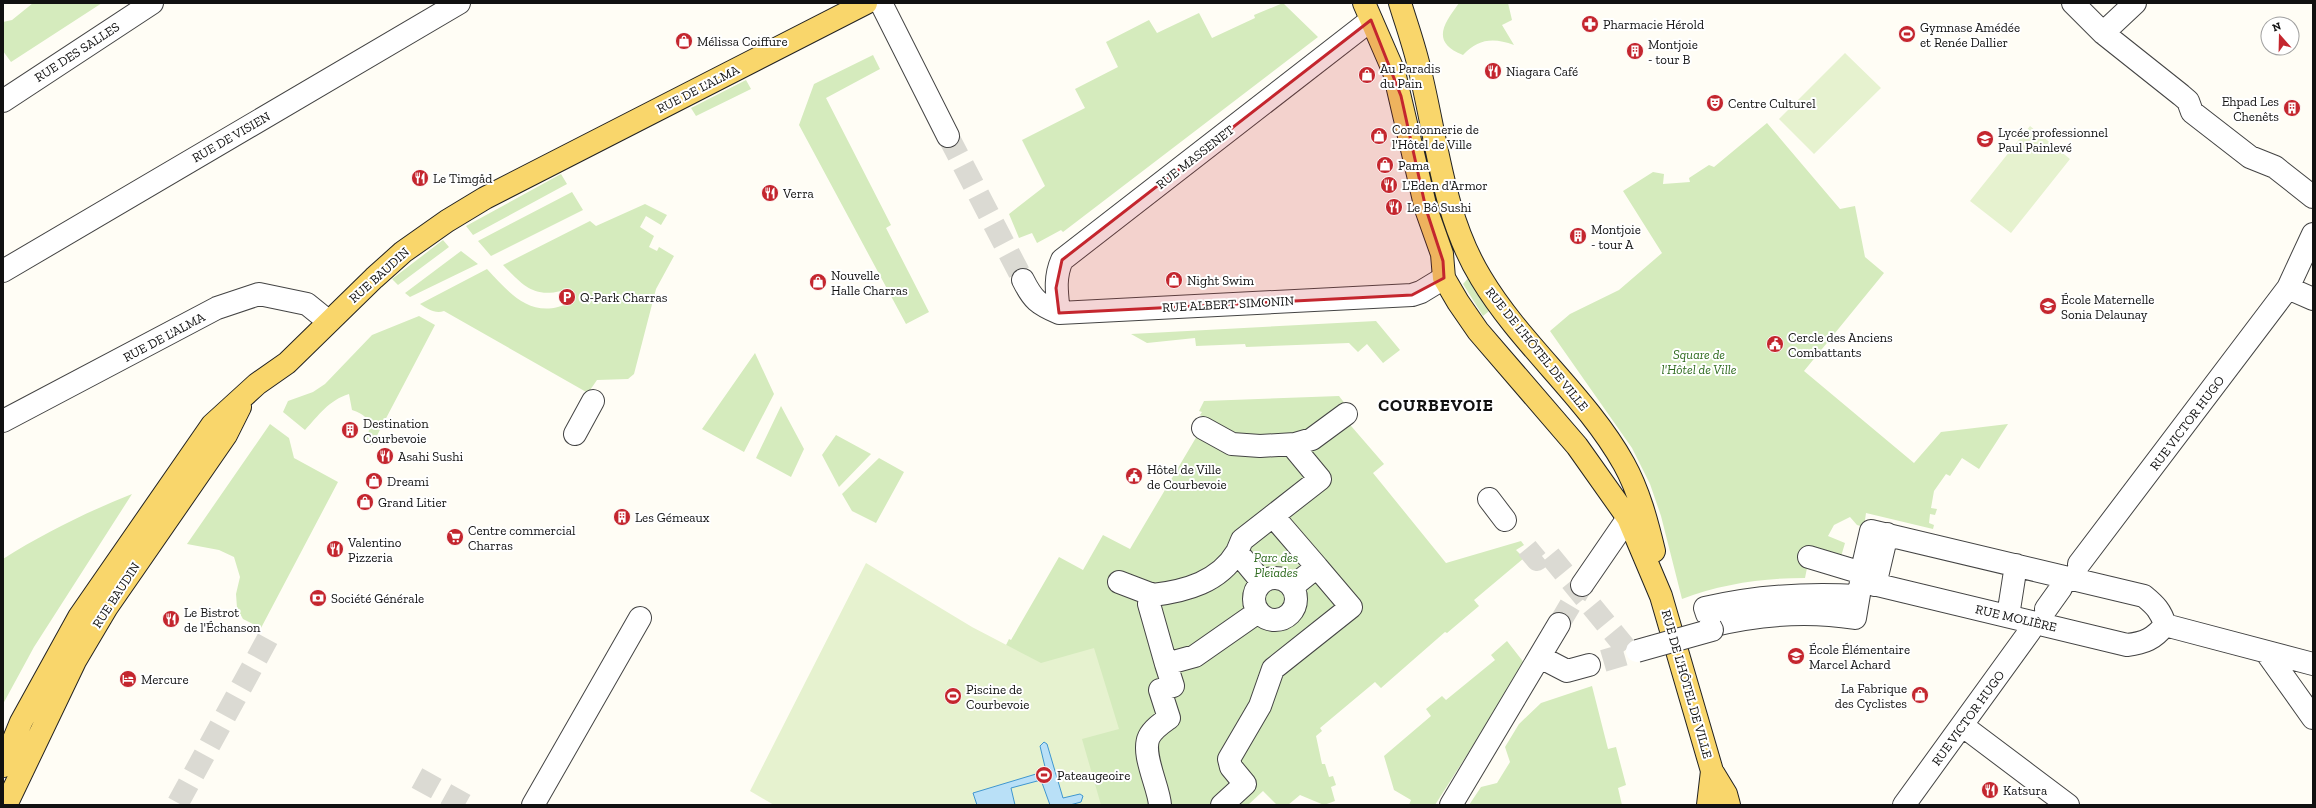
<svg xmlns="http://www.w3.org/2000/svg" width="2316" height="808" font-family="'Zilla Slab',serif">
  <style>
    .green { fill: #d5ebbd }
    .pitch { fill: #e6f2cf }
    .water { fill: #b9e0f7; stroke: #3f96cf }
    .lines { fill: none; stroke-linecap: round; stroke-linejoin: round }
    .minor-tunnel { stroke: #dbdad3; stroke-width: 22; stroke-dasharray: 22 11; stroke-linecap: butt }
    .minor-casing { stroke: #444; stroke-width: 24 }
    .major-casing { stroke: #222; stroke-width: 24 }
    .minor { stroke: #fff; stroke-width: 22 }
    .major { stroke: #f9d66b; stroke-width: 22 }
    .minor-bridge-casing { stroke: #444; stroke-width: 24; stroke-linecap: butt }
    .minor-bridge { stroke: #fff; stroke-width: 22 }
    .marked { fill: #c4262e; fill-opacity: 0.2; stroke: #c4262e; stroke-width: 3; stroke-linejoin: round }
    .labels { text-anchor: middle; dominant-baseline: central; stroke-width: 4; stroke-linejoin: round; paint-order: stroke }
    .poi-label { font-size: 13px; fill: #111; stroke: #fff; text-anchor: start }
    .street-label { font-size: 13px; fill: #111; stroke: #fff }
    .park-label { font-size: 13px; font-style: italic; fill: #2f6b1f; stroke: #fff }
    .district-label { font-size: 17px; font-weight: bold; letter-spacing: 1px; fill: #111; stroke: #fff }
  </style>
  <rect width="100%" height="100%" fill="#fffdf5"/>
  <path class="green" d="M33,3H102L11,62L3,51V22L12,20Z
    M1283,3L1318,37L1063,232L1061,230L1037,243L1032,233L1019,238L1009,214L1045,186L1022,140L1085,108L1075,89L1118,67L1106,42L1149,20L1157,33L1199,13L1212,38L1255,18L1254,15Z
    M1459,3H1508L1512,20L1502,25L1514,45C1493,37 1478,39 1463,55C1431,42 1443,25 1459,3Z
    M873,55L880,69L826,98L891,225L886,228L929,312L906,324L799,125L814,84Z
    M746,80L751,89L696,116L691,108Z
    M1767,123L1840,209L1855,206L1865,257L1884,273L1804,371L1914,463L1941,432L2008,424L1979,469L1962,458L1950,476L1946,474L1934,491L1931,508L1937,509L1935,515L1930,514L1929,523L1934,525L1933,529L1866,513L1864,527L1857,525L1850,517L1834,525L1828,536L1845,543L1840,560L1810,553L1805,578C1763,578 1721,584 1682,599L1661,516L1650,484L1632,448L1550,331L1570,314L1619,290L1662,253L1623,191L1653,172L1664,174L1663,184L1690,182L1689,178L1709,165L1714,167Z
    M561,174L567,184L473,235L466,226Z
    M572,192L583,210L491,256L478,241Z
    M645,204L667,215L661,225L646,216L640,227L654,236L649,247L657,251L659,247L674,256L656,289L634,374L628,379L597,380L588,393L444,311C435,314 428,309 420,304L487,269C511,295 533,321 571,302L561,291C532,298 522,284 503,265L590,221L596,226Z
    M443,240L449,247L398,285L392,279Z
    M461,251L478,264L410,297L405,293Z
    M1470,276L1493,308L1483,316L1463,284Z
    M419,316L435,325L372,445L366,442C372,424 370,416 352,410L349,394C329,400 318,416 305,430L283,412L288,401L313,392L325,384L372,335Z
    M1376,321L1400,350L1383,363L1367,344L1358,352L1349,343L1246,347L1245,344L1196,346L1195,338L1147,343L1131,334Z
    M755,353L774,394L744,452L702,429Z
    M1339,396L1346,405L1339,412L1384,464L1373,473L1446,563L1521,541L1524,545L1516,550L1524,558L1474,600L1479,606L1447,633L1445,632L1381,688L1375,682L1320,728L1322,731L1316,736L1322,764H1325L1329,777L1333,776L1336,785L1331,787L1335,801L1324,805L1300,795L1288,805H1277L1263,791L1248,805H917L1006,645L1009,639L1011,640L1059,557L1083,570L1103,535L1130,549L1207,419L1200,415L1202,412L1199,411L1204,401Z
    M781,406L804,449L791,477L756,458Z
    M270,424L289,438L294,458L338,482L261,628L243,619L237,608L236,594L240,577L234,557L219,550L187,544Z
    M836,435L871,454L839,487L822,455Z
    M879,458L904,472L876,523L852,511L842,494Z
    M132,494L34,647L3,704V559C44,533 87,512 132,494Z
    M1507,641L1525,664L1435,805H1409L1411,800L1394,790L1384,756L1431,716L1426,709L1442,696L1446,700L1495,660L1491,655Z
    M1592,686L1608,749L1616,747L1626,785L1618,788L1622,805H1469L1481,787L1497,783L1510,762L1505,747L1519,724L1541,703Z"/>
  <path class="pitch" d="M1845,53L1881,88L1814,154L1779,119Z
    M2030,126L2070,159L2011,233L1970,201Z
    M866,563L972,627L1041,663L1094,648L1119,729L1082,739L1101,805H774L750,791Z"/>
  <path class="water" d="M1044,742L1047,744L1063,798L1080,794L1083,796L1081,802L1070,805H1050L1041,780L1011,788L1015,805H977L973,793L1046,771L1040,746Z"/>
  <g class="lines">
    <path class="minor-tunnel" d="M948,136L1023,280
      M1527,548L1537,560L1547,552L1630,653L1589,665
      M1559,624L1582,585
      M417,778L466,805
      M178,803L268,638"/>
    <g class="minor-casing">
      <path id="minor" d="M881,3L948,136
        M2073,3L2103,33L2181,95L2188,101L2192,112L2250,157L2275,167L2313,197
        M2103,33L2135,3
        M3,101L152,3
        M3,271L459,3
        M1023,280C1033,300 1038,304 1059,313L1412,295L1421,292L1444,278
        M2288,288L2313,299
        M1059,313C1057,294 1054,278 1062,260L1371,20
        M3,421L217,308L259,294L307,304L328,321
        M1203,428L1232,444L1260,446L1295,444L1312,439L1346,414
        M575,434L593,401
        M1489,499L1505,520
        M1273,516L1317,567
        M1237,552L1242,540L1320,479L1296,450L1295,444
        M1809,557L1862,573
        M2079,564L2288,288L2313,234
        M1863,566L1871,531L2144,596C2155,605 2161,611 2165,625
        M1254 599a21 21 0 1 1 42 0a21 21 0 1 1-42 0Z
        M1861,581L2127,645C2144,643 2154,639 2165,625
        M1119,582L1153,595
        M1582,585L1628,518
        M1875,585L1887,534
        M2046,609L2061,588
        M1707,614L1705,608C1756,596 1807,593 1858,596
        M2008,616L2016,565
        M2165,625L2313,664
        M1710,626C1759,614 1805,610 1855,618L1863,570
        M2266,652L2313,718
        M1540,657L1567,671L1589,665
        M1166,664L1149,604L1153,595C1186,591 1219,582 1237,552L1262,582
        M1963,726L2068,805
        M533,805L640,618
        M1160,805C1159,787 1141,754 1149,737C1153,729 1162,723 1169,718L1160,690L1173,686L1166,664L1195,656L1258,612
        M1222,805L1245,784L1231,767L1229,759L1260,706L1273,669L1351,607L1317,567L1292,587
        M1451,805L1559,624
        M1904,805L2030,631"/>
    </g>
    <g class="major-casing">
      <path id="major" d="M1364,3L1394,72L1426,209L1442,254L1444,278L1458,302L1478,331L1577,446L1628,518L1661,596L1712,771L1726,794L1729,805
        M1400,3C1407,26 1415,48 1420,71C1437,140 1443,216 1481,278C1521,345 1586,396 1624,464C1639,491 1647,522 1654,551
        M3,766L21,722L79,617L212,425L257,384L287,363L374,278L403,252L447,221L485,198L866,3
        M6,805L75,661L107,607L226,435L240,407
        M1708,805L1712,771"/>
    </g>
    <use href="#minor" class="minor"/>
    <use href="#major" class="major"/>
    <g class="minor-bridge-casing">
      <path id="minor-bridge" d="M1637,651L1712,630L1710,626"/>
    </g>
    <use href="#minor-bridge" class="minor-bridge"/>
  </g>
  <path class="marked" d="M1371,20L1401,96L1426,209L1443,261L1444,278L1412,295L1059,313L1056,288L1062,260Z"/>
  <defs>
    <g id="pharmacy-disc" transform="scale(0.9)"><circle r="9.5" fill="#c4262e" stroke="#fff"/><path d="M-2-6h4v4h4v4h-4v4h-4v-4h-4v-4h4Z" fill="#fff"/></g>
    <g id="stadium-disc" transform="scale(0.9)"><circle r="9.5" fill="#c4262e" stroke="#fff"/><path d="M0-5a6.5 5 0 1 0 0 10a6.5 5 0 1 0 0-10ZM-3.5-1.8h7v3.6h-7Z" fill="#fff"/></g>
    <g id="shop-disc" transform="scale(0.9)"><circle r="9.5" fill="#c4262e" stroke="#fff"/><path d="M-5-2.5h2.3a2.7 3.5 0 0 1 5.4 0H5L5.5 6h-11ZM-1.5-2.5h3a1.5 2.3 0 0 0-3 0Z" fill="#fff"/></g>
    <g id="building-disc" transform="scale(0.9)"><circle r="9.5" fill="#c4262e" stroke="#fff"/><path d="M-4-6H4V6H1V3H-1V6H-4ZM-2.5-4.3h1.7v1.8h-1.7ZM.8-4.3h1.7v1.8H.8ZM-2.5-1h1.7V.8h-1.7ZM.8-1h1.7V.8H.8Z" fill="#fff"/></g>
    <g id="restaurant-disc" transform="scale(0.9)"><circle r="9.5" fill="#c4262e" stroke="#fff"/><path d="M-5-6h1v4h1v-4h1v4h1v-4h1v5L-1.5 .5V6h-2V.5L-5-1ZM5-6V6H3V1.5H1.5Q1.5-4 5-6Z" fill="#fff"/></g>
    <g id="theatre-disc" transform="scale(0.9)"><circle r="9.5" fill="#c4262e" stroke="#fff"/><path d="M-5-5.5Q0-4 5-5.5V0Q5 5 0 6Q-5 5-5 0ZM-3.3-2.5H-1v1.5H-3.3ZM1-2.5H3.3v1.5H1ZM-2.8 1Q0 5.5 2.8 1Z" fill="#fff"/></g>
    <g id="school-disc" transform="scale(0.9)"><circle r="9.5" fill="#c4262e" stroke="#fff"/><path d="M0-5L7-2L0 1L-7-2ZM-4 1L0 2.5L4 1V4Q0 6-4 4Z" fill="#fff"/></g>
    <g id="parking-disc" transform="scale(0.9)"><circle r="9.5" fill="#c4262e" stroke="#fff"/><path d="M-3.5-5.5H1a3.5 3.5 0 0 1 0 7H-1V5.5H-3.5ZM-1-3.4V-.6H.8a1.4 1.4 0 0 0 0-2.8Z" fill="#fff"/></g>
    <g id="civic-disc" transform="scale(0.9)"><circle r="9.5" fill="#c4262e" stroke="#fff"/><path d="M-.6-6.5H3V-4.5H.6V-3L4-1V1h2V6H-6V1h2V-1L-.6-3ZM-1.2 2.5V6h2.4V2.5Z" fill="#fff"/></g>
    <g id="supermarket-disc" transform="scale(0.9)"><circle r="9.5" fill="#c4262e" stroke="#fff"/><path d="M-6-5.5h2.5l.6 2H6L4.5 2H-2.5L-4.4-4H-6ZM-1.5 3.2a1.3 1.3 0 1 0 .1 0ZM3 3.2a1.3 1.3 0 1 0 .1 0Z" fill="#fff"/></g>
    <g id="bank-disc" transform="scale(0.9)"><circle r="9.5" fill="#c4262e" stroke="#fff"/><path d="M-6-4H6V4H-6ZM0-2.3a2.3 2.3 0 1 0 0 4.6a2.3 2.3 0 1 0 0-4.6Z" fill="#fff"/></g>
    <g id="hotel-disc" transform="scale(0.9)"><circle r="9.5" fill="#c4262e" stroke="#fff"/><path d="M-6-4.5h1.5V1H6V5H4.5V3h-9V5H-6ZM-4 0a1.8 1.8 0 1 1 3.6 0ZM.5 0V-2.5h3Q6-2.5 6 0Z" fill="#fff"/></g>
  </defs>
  <g fill-rule="evenodd">
    <use href="#pharmacy-disc" x="1590" y="24"/>
    <use href="#stadium-disc" x="1907" y="34"/>
    <use href="#shop-disc" x="684" y="41"/>
    <use href="#building-disc" x="1635" y="51"/>
    <use href="#restaurant-disc" x="1493" y="71"/>
    <use href="#shop-disc" x="1367" y="75"/>
    <use href="#theatre-disc" x="1715" y="103"/>
    <use href="#building-disc" x="2292" y="108"/>
    <use href="#shop-disc" x="1379" y="136"/>
    <use href="#school-disc" x="1985" y="139"/>
    <use href="#shop-disc" x="1385" y="165"/>
    <use href="#restaurant-disc" x="420" y="178"/>
    <use href="#restaurant-disc" x="1389" y="185"/>
    <use href="#restaurant-disc" x="770" y="193"/>
    <use href="#restaurant-disc" x="1394" y="207"/>
    <use href="#building-disc" x="1578" y="236"/>
    <use href="#shop-disc" x="1174" y="280"/>
    <use href="#shop-disc" x="818" y="282"/>
    <use href="#parking-disc" x="567" y="297"/>
    <use href="#school-disc" x="2048" y="306"/>
    <use href="#civic-disc" x="1775" y="344"/>
    <use href="#building-disc" x="350" y="430"/>
    <use href="#restaurant-disc" x="385" y="456"/>
    <use href="#civic-disc" x="1134" y="476"/>
    <use href="#shop-disc" x="374" y="481"/>
    <use href="#shop-disc" x="365" y="502"/>
    <use href="#building-disc" x="622" y="517"/>
    <use href="#supermarket-disc" x="455" y="537"/>
    <use href="#restaurant-disc" x="335" y="549"/>
    <use href="#bank-disc" x="318" y="598"/>
    <use href="#restaurant-disc" x="171" y="619"/>
    <use href="#school-disc" x="1796" y="656"/>
    <use href="#hotel-disc" x="128" y="679"/>
    <use href="#shop-disc" x="1920" y="695"/>
    <use href="#stadium-disc" x="953" y="696"/>
    <use href="#stadium-disc" x="1044" y="775"/>
    <use href="#restaurant-disc" x="1990" y="790"/>
  </g>
  <g class="labels">
    <g class="poi-label">
      <text x="1603" y="24">Pharmacie Hérold</text>
      <text x="1920" y="27">Gymnase Amédée<tspan x="1920" dy="15">et Renée Dallier</tspan></text>
      <text x="697" y="41">Mélissa Coiffure</text>
      <text x="1648" y="44">Montjoie<tspan x="1648" dy="15">- tour B</tspan></text>
      <text x="1380" y="68">Au Paradis<tspan x="1380" dy="15">du Pain</tspan></text>
      <text x="1506" y="71">Niagara Café</text>
      <text x="2279" y="101" text-anchor="end">Ehpad Les<tspan x="2279" dy="15">Chenêts</tspan></text>
      <text x="1728" y="103">Centre Culturel</text>
      <text x="1392" y="129">Cordonnerie de<tspan x="1392" dy="15">l'Hôtel de Ville</tspan></text>
      <text x="1998" y="132">Lycée professionnel<tspan x="1998" dy="15">Paul Painlevé</tspan></text>
      <text x="1398" y="165">Pama</text>
      <text x="433" y="178">Le Timgåd</text>
      <text x="1402" y="185">L'Eden d'Armor</text>
      <text x="783" y="193">Verra</text>
      <text x="1407" y="207">Le Bô Sushi</text>
      <text x="1591" y="229">Montjoie<tspan x="1591" dy="15">- tour A</tspan></text>
      <text x="831" y="275">Nouvelle<tspan x="831" dy="15">Halle Charras</tspan></text>
      <text x="1187" y="280">Night Swim</text>
      <text x="580" y="297">Q-Park Charras</text>
      <text x="2061" y="299">École Maternelle<tspan x="2061" dy="15">Sonia Delaunay</tspan></text>
      <text x="1788" y="337">Cercle des Anciens<tspan x="1788" dy="15">Combattants</tspan></text>
      <text x="363" y="423">Destination<tspan x="363" dy="15">Courbevoie</tspan></text>
      <text x="398" y="456">Asahi Sushi</text>
      <text x="1147" y="469">Hôtel de Ville<tspan x="1147" dy="15">de Courbevoie</tspan></text>
      <text x="387" y="481">Dreami</text>
      <text x="378" y="502">Grand Litier</text>
      <text x="635" y="517">Les Gémeaux</text>
      <text x="468" y="530">Centre commercial<tspan x="468" dy="15">Charras</tspan></text>
      <text x="348" y="542">Valentino<tspan x="348" dy="15">Pizzeria</tspan></text>
      <text x="331" y="598">Société Générale</text>
      <text x="184" y="612">Le Bistrot<tspan x="184" dy="15">de l'Échanson</tspan></text>
      <text x="1809" y="649">École Élémentaire<tspan x="1809" dy="15">Marcel Achard</tspan></text>
      <text x="141" y="679">Mercure</text>
      <text x="1907" y="688" text-anchor="end">La Fabrique<tspan x="1907" dy="15">des Cyclistes</tspan></text>
      <text x="966" y="689">Piscine de<tspan x="966" dy="15">Courbevoie</tspan></text>
      <text x="1057" y="775">Pateaugeoire</text>
      <text x="2003" y="790">Katsura</text>
    </g>
    <g class="street-label">
      <text transform="translate(77 52) rotate(-33)">RUE DES SALLES</text>
      <text transform="translate(698 89) rotate(-27)">RUE DE L'ALMA</text>
      <text transform="translate(231 137) rotate(-30)">RUE DE VISIEN</text>
      <text transform="translate(1195 157) rotate(-38)">RUE MASSENET</text>
      <text transform="translate(379 275) rotate(-42)">RUE BAUDIN</text>
      <text transform="translate(1228 304) rotate(-3)">RUE ALBERT SIMONIN</text>
      <text transform="translate(164 337) rotate(-28)">RUE DE L'ALMA</text>
      <text transform="translate(1537 349) rotate(51)">RUE DE L'HÔTEL DE VILLE</text>
      <text transform="translate(2187 423) rotate(-53)">RUE VICTOR HUGO</text>
      <text transform="translate(116 595) rotate(-57)">RUE BAUDIN</text>
      <text transform="translate(2016 618) rotate(13)">RUE MOLIÈRE</text>
      <text transform="translate(1687 684) rotate(74)">RUE DE L'HÔTEL DE VILLE</text>
      <text transform="translate(1968 718) rotate(-54)">RUE VICTOR HUGO</text>
    </g>
    <g class="park-label">
      <text x="1699" y="354">Square de<tspan x="1699" dy="15">l'Hôtel de Ville</tspan></text>
      <text x="1276" y="557">Parc des<tspan x="1276" dy="15">Pleïades</tspan></text>
    </g>
    <g class="district-label">
      <text x="1436" y="405">COURBEVOIE</text>
    </g>
  </g>
  <rect width="2316" height="808" fill="none" stroke="#111111" stroke-width="8"/>
  <g transform="translate(2280 36) rotate(340)"><circle r="19" fill="#ffffff" stroke="#a0a0a0"/>
  <path d="M0-3L7 15L0 10L-7 15Z" fill="#c4262e"/>
  <text y="-6" font-size="11" font-weight="bold" text-anchor="middle" fill="#111111">N</text>
  </g>
</svg>
